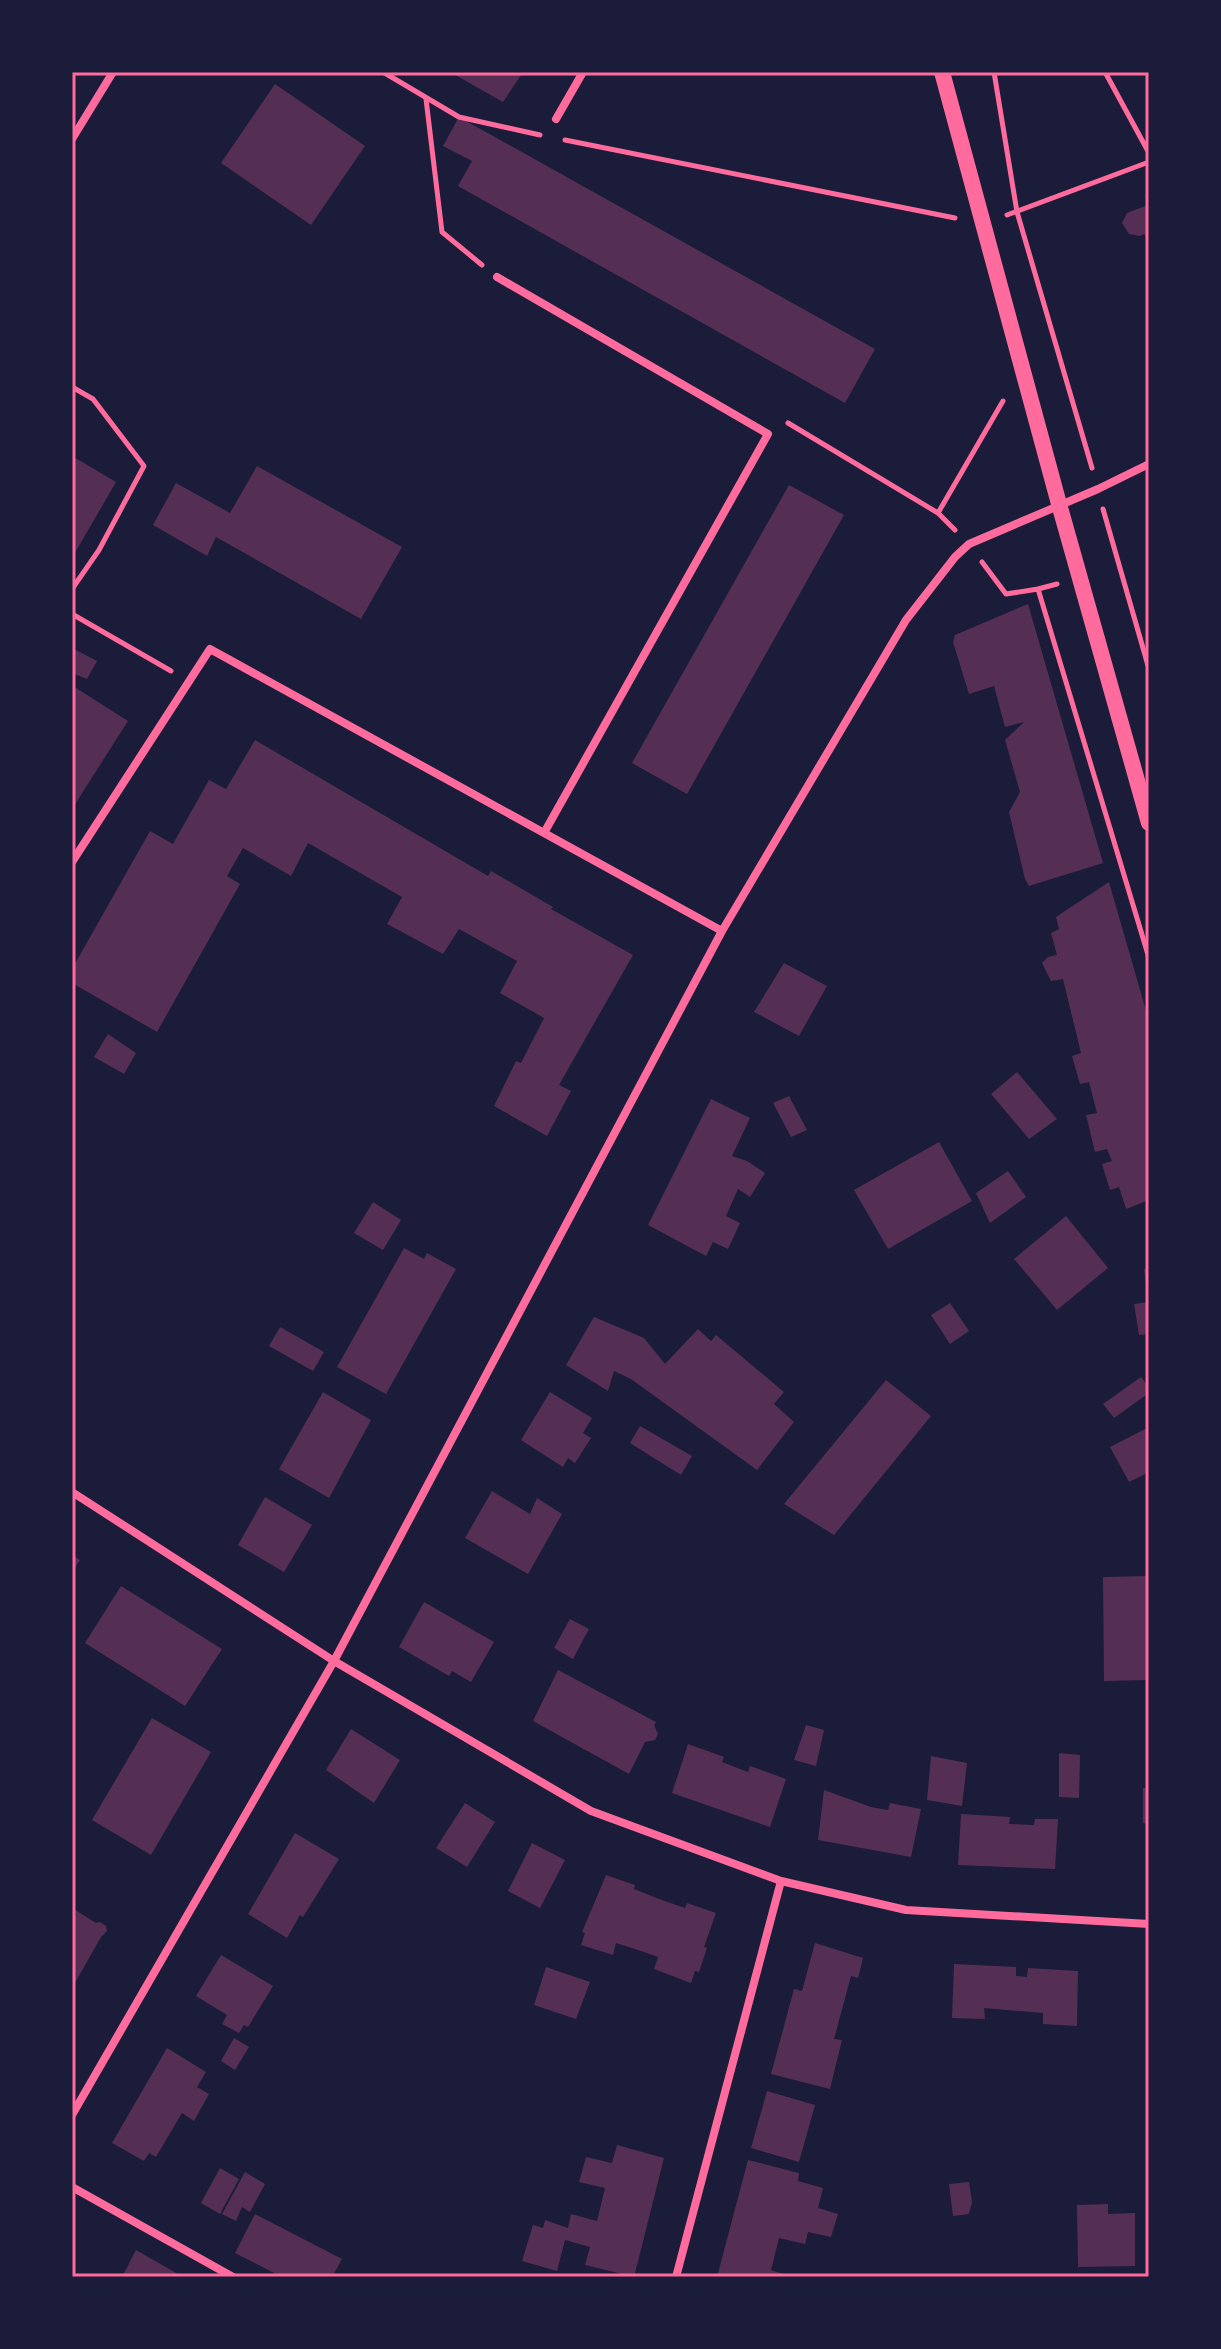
<svg xmlns="http://www.w3.org/2000/svg" width="1221" height="2349" font-family="Literata,serif">
  <style>
    .building { fill: #542f53 }
    .lines { fill: none; stroke-linecap: round; stroke-linejoin: round }
    .path { stroke: #ff6b9d; stroke-width: 5 }
    .minor { stroke: #ff6b9d; stroke-width: 8 }
    .secondary { stroke: #ff6b9d; stroke-width: 16 }
    .neatline { fill: none; stroke: #ff6b9d; stroke-width: 3 }
  </style>
  <rect width="100%" height="100%" fill="#1b1b3a"/>
  <path class="building" d="M450,72H517L521,75L503,102Z
    M275,84L365,146L311,225L221,163Z
    M459,117L875,349L845,403L458,186L472,161L443,146Z
    M1148,186H1149V244L1144,234L1140,236L1129,234L1122,223L1127,213L1148,205L1145,196Z
    M72,456L116,482L72,558Z
    M257,466L402,547L361,619L216,537L207,556L153,525L176,483L230,513Z
    M789,485L844,515L687,794L632,763Z
    M1028,604L1103,863L1029,886L1025,879L1009,812L1020,792L1005,740L1024,722L1005,727L994,686L969,694L953,642L955,635Z
    M72,648L97,661L87,679L72,673Z
    M76,688L128,721L72,809V695Z
    M255,740L488,876L491,871L553,907L551,909L633,955L559,1085L571,1091L547,1136L494,1106L516,1061L521,1063L544,1018L500,993L517,961L459,929L443,954L387,924L402,897L308,843L291,876L243,848L227,876L240,884L157,1032L72,983V969L150,831L173,844L209,780L226,789Z
    M1109,882L1149,1021V1200L1126,1209L1119,1187L1110,1190L1102,1164L1112,1161L1107,1149L1095,1152L1086,1115L1097,1113L1089,1082L1080,1084L1072,1056L1081,1053L1063,979L1051,981L1042,963L1048,957L1057,955L1051,933L1059,929L1056,917Z
    M784,963L827,986L799,1036L754,1012Z
    M108,1034L136,1053L124,1074L94,1057Z
    M1017,1072L1057,1119L1029,1139L991,1094Z
    M789,1096L807,1130L791,1137L773,1103Z
    M711,1099L750,1118L732,1156L747,1161L765,1173L750,1197L738,1189L726,1216L740,1223L728,1249L713,1242L706,1256L648,1225Z
    M939,1142L972,1201L888,1249L854,1190Z
    M1008,1171L1026,1197L990,1223L976,1193Z
    M373,1202L401,1220L383,1250L354,1233Z
    M1066,1216L1108,1268L1057,1310L1014,1259Z
    M404,1248L424,1259L427,1253L456,1269L386,1394L337,1367Z
    M1149,1267V1292H1147L1144,1269Z
    M1149,1302V1334L1139,1335L1134,1304Z
    M950,1303L969,1331L950,1344L931,1315Z
    M594,1317L644,1338L665,1364L698,1329L711,1341L716,1335L784,1392L774,1404L794,1422L757,1470L631,1379L614,1371L608,1391L566,1365Z
    M280,1327L324,1352L313,1371L269,1346Z
    M1141,1377L1149,1387V1393L1114,1418L1103,1404Z
    M886,1380L931,1416L834,1535L784,1504Z
    M323,1392L371,1420L329,1498L279,1469Z
    M550,1392L592,1418L583,1433L591,1438L575,1463L568,1458L563,1467L521,1440Z
    M640,1426L692,1456L681,1475L630,1443Z
    M1149,1427V1472L1129,1482L1110,1447Z
    M492,1491L530,1514L537,1498L562,1514L528,1574L465,1538Z
    M265,1497L312,1525L284,1572L238,1545Z
    M72,1555L80,1560L72,1572Z
    M1149,1576V1680L1104,1681L1103,1577Z
    M121,1586L222,1649L185,1706L85,1643Z
    M424,1602L494,1642L471,1682L452,1671L449,1676L399,1647Z
    M570,1619L589,1629L573,1659L554,1648Z
    M558,1670L656,1722L654,1725L658,1734L655,1740L645,1742L629,1774L533,1721Z
    M152,1718L211,1752L151,1855L92,1820Z
    M806,1725L824,1730L816,1766L794,1760Z
    M351,1729L400,1760L374,1803L326,1770Z
    M688,1744L724,1757L722,1762L748,1772L750,1766L786,1779L770,1827L672,1793Z
    M1059,1753L1080,1755L1079,1798L1059,1797Z
    M931,1756L967,1763L962,1806L927,1800Z
    M1143,1788H1149V1824L1143,1823Z
    M824,1790L871,1807L888,1810L890,1803L921,1809L911,1857L818,1840Z
    M465,1803L495,1822L467,1867L436,1848Z
    M961,1814L1010,1817L1009,1824L1034,1825L1035,1819H1058L1055,1869L958,1865Z
    M295,1833L339,1859L303,1917L300,1915L287,1938L248,1914Z
    M532,1843L565,1860L540,1908L508,1891Z
    M606,1875L635,1885L634,1889L659,1899L685,1908L687,1903L716,1913L704,1947L707,1948L699,1972L695,1971L691,1983L654,1969L658,1957L641,1951L616,1943L613,1955L581,1945L585,1933L582,1932Z
    M72,1908L96,1923L100,1922L106,1926L107,1931L101,1937L72,1988Z
    M815,1943L863,1958L858,1978L851,1976L834,2039L842,2040L830,2089L771,2074L794,1989L802,1991Z
    M221,1955L273,1986L248,2027L244,2025L239,2033L222,2024L227,2015L196,1996Z
    M954,1964L1016,1967V1976L1027,1977L1028,1968L1078,1971L1077,2026L1043,2024V2013L984,2008L985,2019L952,2018Z
    M546,1967L590,1982L576,2019L534,2005Z
    M234,2038L249,2047L235,2070L221,2061Z
    M167,2048L206,2072L197,2087L209,2094L194,2121L182,2113L156,2157L149,2153L144,2161L112,2143Z
    M767,2091L815,2105L799,2162L751,2148Z
    M617,2145L664,2158L634,2277L585,2265L590,2247L565,2240L557,2271L522,2261L533,2225L543,2228L545,2220L568,2228L571,2214L597,2221L605,2188L579,2182L586,2157L612,2163Z
    M748,2160L799,2173L798,2181L823,2188L818,2208L838,2214L831,2237L808,2232L805,2244L779,2238L771,2270L792,2277H717Z
    M220,2168L239,2179L220,2214L201,2203Z
    M245,2172L265,2184L250,2212L242,2207L236,2221L222,2214Z
    M969,2182L972,2202L969,2214L953,2216L949,2184Z
    M1108,2204V2214L1135,2213V2266L1078,2267L1077,2205Z
    M255,2214L342,2259L332,2277H282L235,2253Z
    M136,2250L178,2274L183,2277H122Z"/>
  <g class="lines">
    <path class="path" d="M383,72L459,117L540,135
      M994,72L1017,212L1092,468
      M1105,72L1149,153
      M426,99L442,232L482,265
      M565,140L955,218
      M1007,215L1149,162
      M72,387L93,399L144,466L99,550L72,589
      M788,423L938,513
      M1103,509L1149,669
      M955,530L938,513L1003,401
      M982,562L1006,594L1038,589
      M1057,584L1038,589L1149,958
      M72,614L171,671"/>
    <path class="minor" d="M556,119L583,72
      M72,139L113,72
      M497,277L768,434L544,833
      M72,862L210,649L722,931
      M72,1492L334,1661L591,1811L781,1881L906,1910L1149,1924
      M72,2115L334,1661L722,931L906,620L955,557L969,544L1098,489L1149,464
      M72,2187L233,2277
      M676,2277L781,1881"/>
    <path class="secondary" d="M942,72L1059,504L1149,823"/>
  </g>
  <rect width="1221" height="2349" fill="none" stroke="#1b1b3a" stroke-width="148"/>
  <rect x="74" y="74" width="1073" height="2201" class="neatline"/>
</svg>
